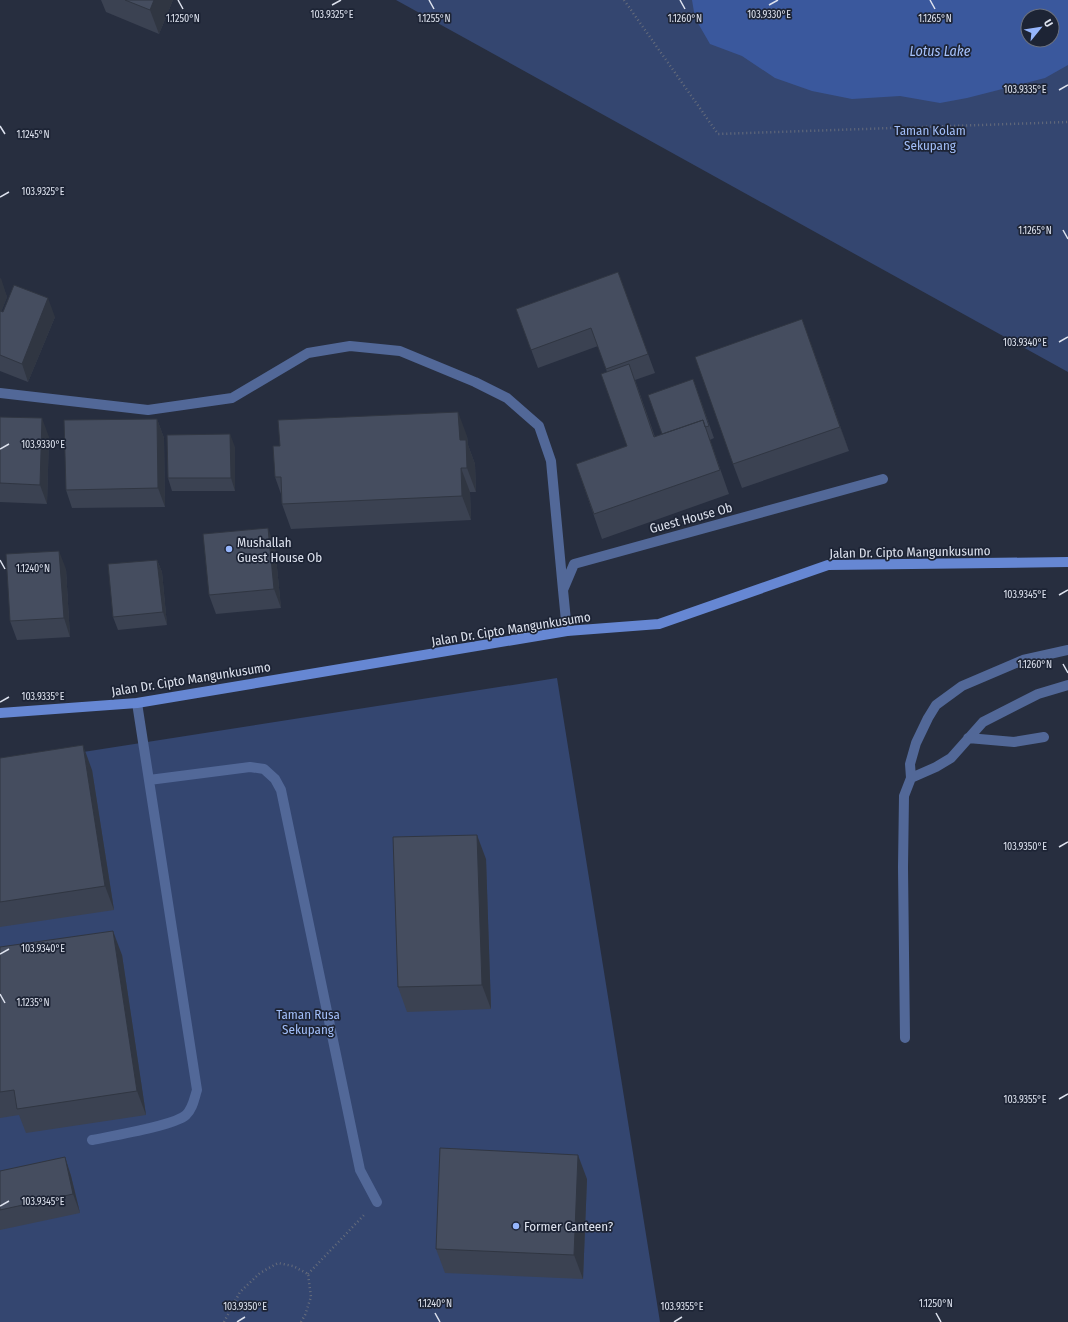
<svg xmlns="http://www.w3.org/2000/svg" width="1068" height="1322" font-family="'Fira Sans Condensed',sans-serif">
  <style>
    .green { fill: #344670; fill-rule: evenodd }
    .water { fill: #3a589d; fill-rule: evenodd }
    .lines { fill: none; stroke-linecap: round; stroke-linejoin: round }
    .path { stroke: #666c7b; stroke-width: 2.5; stroke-dasharray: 1 3; stroke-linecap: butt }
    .lane { stroke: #526898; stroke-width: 10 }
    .street { stroke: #526898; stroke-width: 10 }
    .secondary { stroke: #6687d3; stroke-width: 10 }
    .wall { fill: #3b4252 }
    .shaded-wall { fill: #303642 }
    .building { fill: #454d5f; stroke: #303642 }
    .ticks { fill: none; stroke: #dde2ee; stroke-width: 1.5 }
    .poi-dot { fill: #96b6fd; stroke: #1d2435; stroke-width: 1.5 }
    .labels { text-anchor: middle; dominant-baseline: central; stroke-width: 3.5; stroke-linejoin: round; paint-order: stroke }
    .park-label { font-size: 13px; fill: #a2bef8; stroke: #1d2435 }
    .street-label { font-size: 13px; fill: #dde2ee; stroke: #1d2435 }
    .poi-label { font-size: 13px; fill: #dde2ee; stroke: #1d2435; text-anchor: start }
    .water-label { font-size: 14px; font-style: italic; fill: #a6c2fc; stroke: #1d2435 }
    .ticks-label { font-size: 10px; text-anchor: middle; fill: #dde2ee; stroke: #1d2435; stroke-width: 3.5; stroke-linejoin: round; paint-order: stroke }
  </style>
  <rect width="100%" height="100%" fill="#272e3f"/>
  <path class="green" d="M396,0H1068V372ZM1028,16H1052V40H1028Z
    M557,678L660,1322H0V765Z"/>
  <path class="water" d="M692,0H1068V65L1045,78L967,98L940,103L900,96L852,99L812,91L775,78L742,56L710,44L695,18ZM1028,16H1052V40H1028Z"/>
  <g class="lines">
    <path class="path" d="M624,0L718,134L1068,122
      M308,1274L364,1215
      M224,1322L240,1292L260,1273L278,1263L293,1266L308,1274
      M301,1322L305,1315L311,1297L308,1274"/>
    <path class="lane" d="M968,738L1014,742L1044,737
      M911,778L910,764L916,743L928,718L936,705L962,686L1023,660L1068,650
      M149,780L250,767L264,769L275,779L281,790L360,1170L377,1202
      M905,1038L903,867L904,796L911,778L936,767L951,758L983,722L1038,694L1068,685
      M92,1140C111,1136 174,1126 186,1115C193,1108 194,1099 197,1090L137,703"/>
    <path class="street" d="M0,393L148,410L232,398L308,353L350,346L400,351L475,382L507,398L539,426L551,461L563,590
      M567,631L563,590L574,564L883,479"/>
    <path class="secondary" d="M0,713L137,703L567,631L659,624L828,565L1068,562"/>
  </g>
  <path class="wall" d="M101,0H173L159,34L106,12Z
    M618,272L655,373L635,380L655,437L662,434L693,379L714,438L710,440L729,494L602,539L576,464L627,446L607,372L598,346L538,368L516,309Z
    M0,278L7,297L1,312L55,317L28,382L0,371Z
    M811,344L849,451L742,488L733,464Z
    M0,417L49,437L47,504L0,502Z
    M157,419L164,438L165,507L72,508L66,490Z
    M467,436L468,445L475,464L476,492H470L471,520L291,529L282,504L281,494L275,477Z
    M235,447V491H172L168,478Z
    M275,547L281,608L216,614L209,595Z
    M157,560L162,572L167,625L118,630L113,617Z
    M66,569L70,637L17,640L10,621Z
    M0,758L92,770L114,910L0,927Z
    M486,859L491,1009L407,1012L398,987Z
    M0,947L122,955L146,1115L26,1133L19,1115L0,1118Z
    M65,1157L71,1176L80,1213L0,1230V1171Z
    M587,1179L583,1279L445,1273L436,1249Z"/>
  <path class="shaded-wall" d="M154,0H173L159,34L150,10Z
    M1,278L7,297L0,315V279Z
    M48,298L55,317L28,382L22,364Z
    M802,319L811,344L849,451L840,427Z
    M458,412L467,436L468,445L475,464L476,492L467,468L460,440Z
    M42,418L49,437L47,504L40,485Z
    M157,419L164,438L165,507L158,488Z
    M230,434L235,447V491L231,478Z
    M461,468L470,492L471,520L462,496Z
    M268,528L275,547L281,608L274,589Z
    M59,551L66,569L70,637L64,618Z
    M157,560L162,572L167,625L163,612Z
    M83,745L92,770L114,910L105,886Z
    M477,835L486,859L491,1009L482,985Z
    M113,931L122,955L146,1115L137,1091Z
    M578,1155L587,1179L583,1279L574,1255Z
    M65,1157L71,1176L80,1213L73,1194Z"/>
  <path class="building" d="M125,0H154L150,10Z
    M618,272L648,354L606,369L591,328L531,350L516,309Z
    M14,285L48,298L22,364L0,355V311L3,312Z
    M802,319L840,427L733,464L695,357Z
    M629,364L654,437L703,420L720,470L594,514L576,464L627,446L601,374Z
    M693,379L709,426L705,427L703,420L662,434L648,395Z
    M458,412L460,440H466L467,468H461L462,496L282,504L281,477H275L273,446H280L278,420Z
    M0,417L42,418L40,485L0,483Z
    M157,419L158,488L66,490L64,420Z
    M230,434L231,478H168L167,435Z
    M268,528L274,589L209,595L203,534Z
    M59,551L64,618L10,621L6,554Z
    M157,560L163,612L113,617L108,564Z
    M83,745L105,886L0,902V758Z
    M477,835L482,985L398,987L393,837Z
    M113,931L137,1091L17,1109L14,1090L0,1092V947Z
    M440,1148L578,1155L574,1255L436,1249Z
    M65,1157L73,1194L0,1210V1171Z"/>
  <path class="ticks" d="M178,0L183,9M429,0L434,9M680,0L685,9M930,0L935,9M332,5L341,0M769,5L778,0M1059,90L1068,85M0,126L5,134M0,197L9,192M1063,230L1068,239M1059,342L1068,337M0,449L9,444M0,560L5,569M1059,595L1068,590M1063,664L1068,673M0,702L9,697M1059,847L1068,842M0,954L9,949M0,994L5,1003M1059,1099L1068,1094M0,1206L9,1201M435,1313L440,1322M936,1313L941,1322M237,1322L245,1317M674,1322L682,1317"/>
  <g class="poi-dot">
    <circle cx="229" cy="549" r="4"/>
    <circle cx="516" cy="1226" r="4"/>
  </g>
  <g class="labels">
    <g class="park-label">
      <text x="930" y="130">Taman Kolam<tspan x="930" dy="15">Sekupang</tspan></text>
      <text x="308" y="1014">Taman Rusa<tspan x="308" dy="15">Sekupang</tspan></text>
    </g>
    <g class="street-label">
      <text transform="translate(691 518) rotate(-15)">Guest House Ob</text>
      <text transform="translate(910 552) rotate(-1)">Jalan Dr. Cipto Mangunkusumo</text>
      <text transform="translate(511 629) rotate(-9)">Jalan Dr. Cipto Mangunkusumo</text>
      <text transform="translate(191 679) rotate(-9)">Jalan Dr. Cipto Mangunkusumo</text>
    </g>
    <g class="poi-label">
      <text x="237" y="542">Mushallah<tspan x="237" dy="15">Guest House Ob</tspan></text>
      <text x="524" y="1226">Former Canteen?</text>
    </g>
    <g class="water-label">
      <text x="940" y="51">Lotus Lake</text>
    </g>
  </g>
  <g class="ticks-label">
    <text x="332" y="18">103.9325°E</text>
    <text x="769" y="18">103.9330°E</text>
    <text x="183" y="22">1.1250°N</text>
    <text x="434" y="22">1.1255°N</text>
    <text x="685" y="22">1.1260°N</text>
    <text x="935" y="22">1.1265°N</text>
    <text x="1025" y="93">103.9335°E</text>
    <text x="33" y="138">1.1245°N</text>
    <text x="43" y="195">103.9325°E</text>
    <text x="1035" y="234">1.1265°N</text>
    <text x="1025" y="346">103.9340°E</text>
    <text x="43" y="448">103.9330°E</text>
    <text x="33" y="572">1.1240°N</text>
    <text x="1025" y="598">103.9345°E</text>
    <text x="1035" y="668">1.1260°N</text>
    <text x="43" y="700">103.9335°E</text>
    <text x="1025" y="850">103.9350°E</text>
    <text x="43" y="952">103.9340°E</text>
    <text x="33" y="1006">1.1235°N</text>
    <text x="1025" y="1103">103.9355°E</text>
    <text x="43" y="1205">103.9345°E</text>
    <text x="435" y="1307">1.1240°N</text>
    <text x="936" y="1307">1.1250°N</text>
    <text x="245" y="1310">103.9350°E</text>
    <text x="682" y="1310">103.9355°E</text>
  </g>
  <g transform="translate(1040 28) rotate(60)"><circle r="19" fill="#1d2435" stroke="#6a707f"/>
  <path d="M0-3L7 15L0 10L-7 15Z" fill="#96b6fd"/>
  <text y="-6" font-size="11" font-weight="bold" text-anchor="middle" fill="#dde2ee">U</text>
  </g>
</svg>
